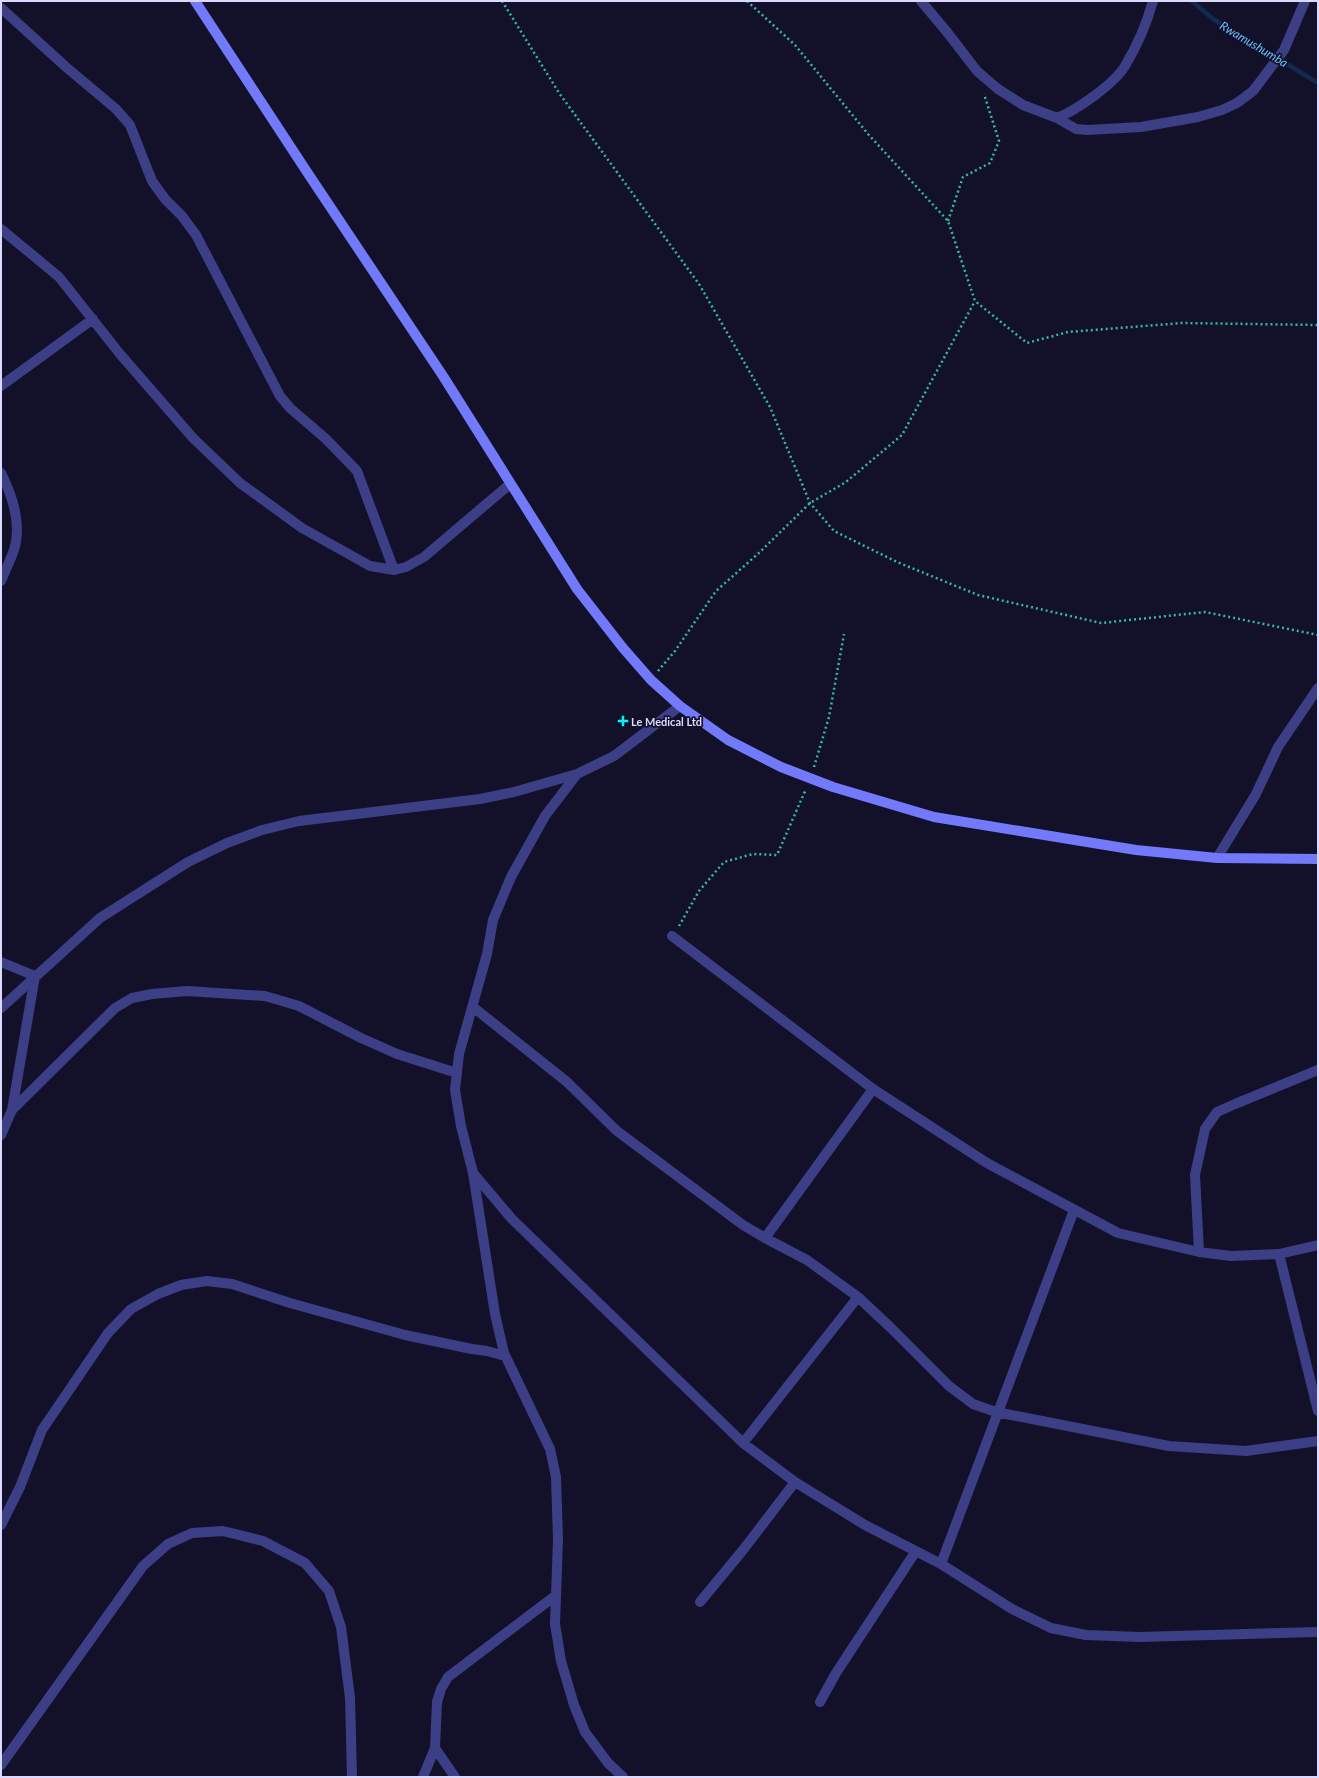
<svg xmlns="http://www.w3.org/2000/svg" width="1319" height="1778" font-family="Lato,sans-serif">
  <style>
    .lines { fill: none; stroke-linecap: round; stroke-linejoin: round }
    .stream { stroke: #102b4d; stroke-width: 4.5 }
    .path { stroke: #34b8a7; stroke-width: 2.5; stroke-dasharray: 2 3; stroke-linecap: butt }
    .minor { stroke: #3d3f86; stroke-width: 10 }
    .secondary { stroke: #7379fb; stroke-width: 10 }
    .poi-dot { fill: #0bf0f8; stroke: #131129; stroke-width: 1.5 }
    .labels { text-anchor: middle; dominant-baseline: central; stroke-width: 3.5; stroke-linejoin: round; paint-order: stroke }
    .poi-label { font-size: 11px; font-weight: bold; fill: #dbdafe; stroke: #131129; text-anchor: start }
    .water-label { font-size: 12px; font-style: italic; fill: #6ac2fb; stroke: #131129 }
  </style>
  <rect width="100%" height="100%" fill="#131129"/>
  <g class="lines">
    <path class="stream" d="M1192,1L1213,19L1318,83"/>
    <path class="path" d="M502,1L559,93L699,284L770,407L810,503L834,531L897,562L978,595L1101,623L1205,612L1318,635
      M747,1L795,45L868,134L948,221L975,301L1027,343L1068,332L1182,323L1318,325
      M948,221L963,177L990,163L999,141L984,94
      M658,671L675,651L716,591L760,552L810,503L846,482L902,435L975,301
      M814,767L829,717L844,634
      M679,926L699,891L724,862L753,854L777,855L806,789"/>
    <path class="minor" d="M921,1L947,32L977,71L998,89L1023,105L1057,118L1076,129L1087,130L1141,127L1198,117L1222,110L1237,103L1253,91L1284,50L1305,1
      M1,8L66,67L116,109L130,125L152,181L165,199L182,216L196,235L280,396L290,408L326,439L357,471L394,570
      M1057,118C1077,110 1114,84 1125,66C1137,46 1147,23 1153,1
      M1,229L59,277L120,354L193,438L240,483L302,528L370,566L394,570L406,567L424,557L510,484
      M1,386L93,319
      M1,473C12,495 22,525 14,550C10,561 5,571 1,581
      M1217,858L1256,794L1278,747L1318,688
      M672,936L873,1089
      M1,962L35,976L12,1110L1,1135
      M473,1007L567,1082L617,1131L743,1225L765,1238L873,1089L987,1163L1118,1233L1199,1252L1231,1256L1279,1254L1318,1245
      M1,1008L100,918L188,862L227,843L262,830L299,821L480,799L514,792L577,774
      M12,1110L115,1008L132,998L152,994L187,991L265,996L299,1006L361,1038L397,1054L457,1073
      M473,1173L512,1219L743,1443L795,1482L865,1525L941,1564L1012,1609L1051,1628L1086,1635L1140,1637L1318,1632
      M765,1238L807,1260L858,1297L890,1327L949,1386L973,1404L996,1412L1169,1446L1246,1451L1318,1441
      M1199,1252L1195,1175L1205,1129L1217,1112L1235,1104L1318,1070
      M1279,1254L1318,1411
      M743,1443L858,1297
      M1,1525L20,1487L42,1430L108,1333L131,1309L158,1294L181,1285L207,1281L232,1284L290,1303L405,1335L472,1349L487,1351L505,1356
      M941,1564L1074,1210
      M700,1602L743,1550L795,1482
      M820,1702L836,1673L916,1551
      M1,1765L143,1566L168,1544L192,1533L223,1531L263,1541L305,1563L329,1591L341,1627L350,1698L352,1777
      M423,1777L435,1748
      M455,1777L435,1748L437,1702L441,1689L448,1677L555,1596
      M623,1777L608,1763L585,1732L574,1705L561,1661L555,1624L558,1539L556,1477L550,1449L504,1353L495,1314L473,1173L461,1126L455,1090L459,1054L487,954L493,920L511,877L545,816L577,774L614,756L680,706"/>
    <path class="secondary" d="M195,1L309,175L443,376L577,589L623,648L651,680L680,706L728,740L781,767L833,787L934,817L1136,850L1217,858L1318,859"/>
  </g>
  <path class="poi-dot" d="M621 715h4v4h4v4h-4v4h-4v-4h-4v-4h4z"/>
  <g class="labels">
    <g class="poi-label">
      <text x="631" y="721">Le Medical Ltd</text>
    </g>
    <g class="water-label">
      <text transform="translate(1254 44) rotate(31)">Rwamushumba</text>
    </g>
  </g>
  <rect width="1319" height="1778" fill="none" stroke="#dbdafe" stroke-width="4"/>
</svg>
